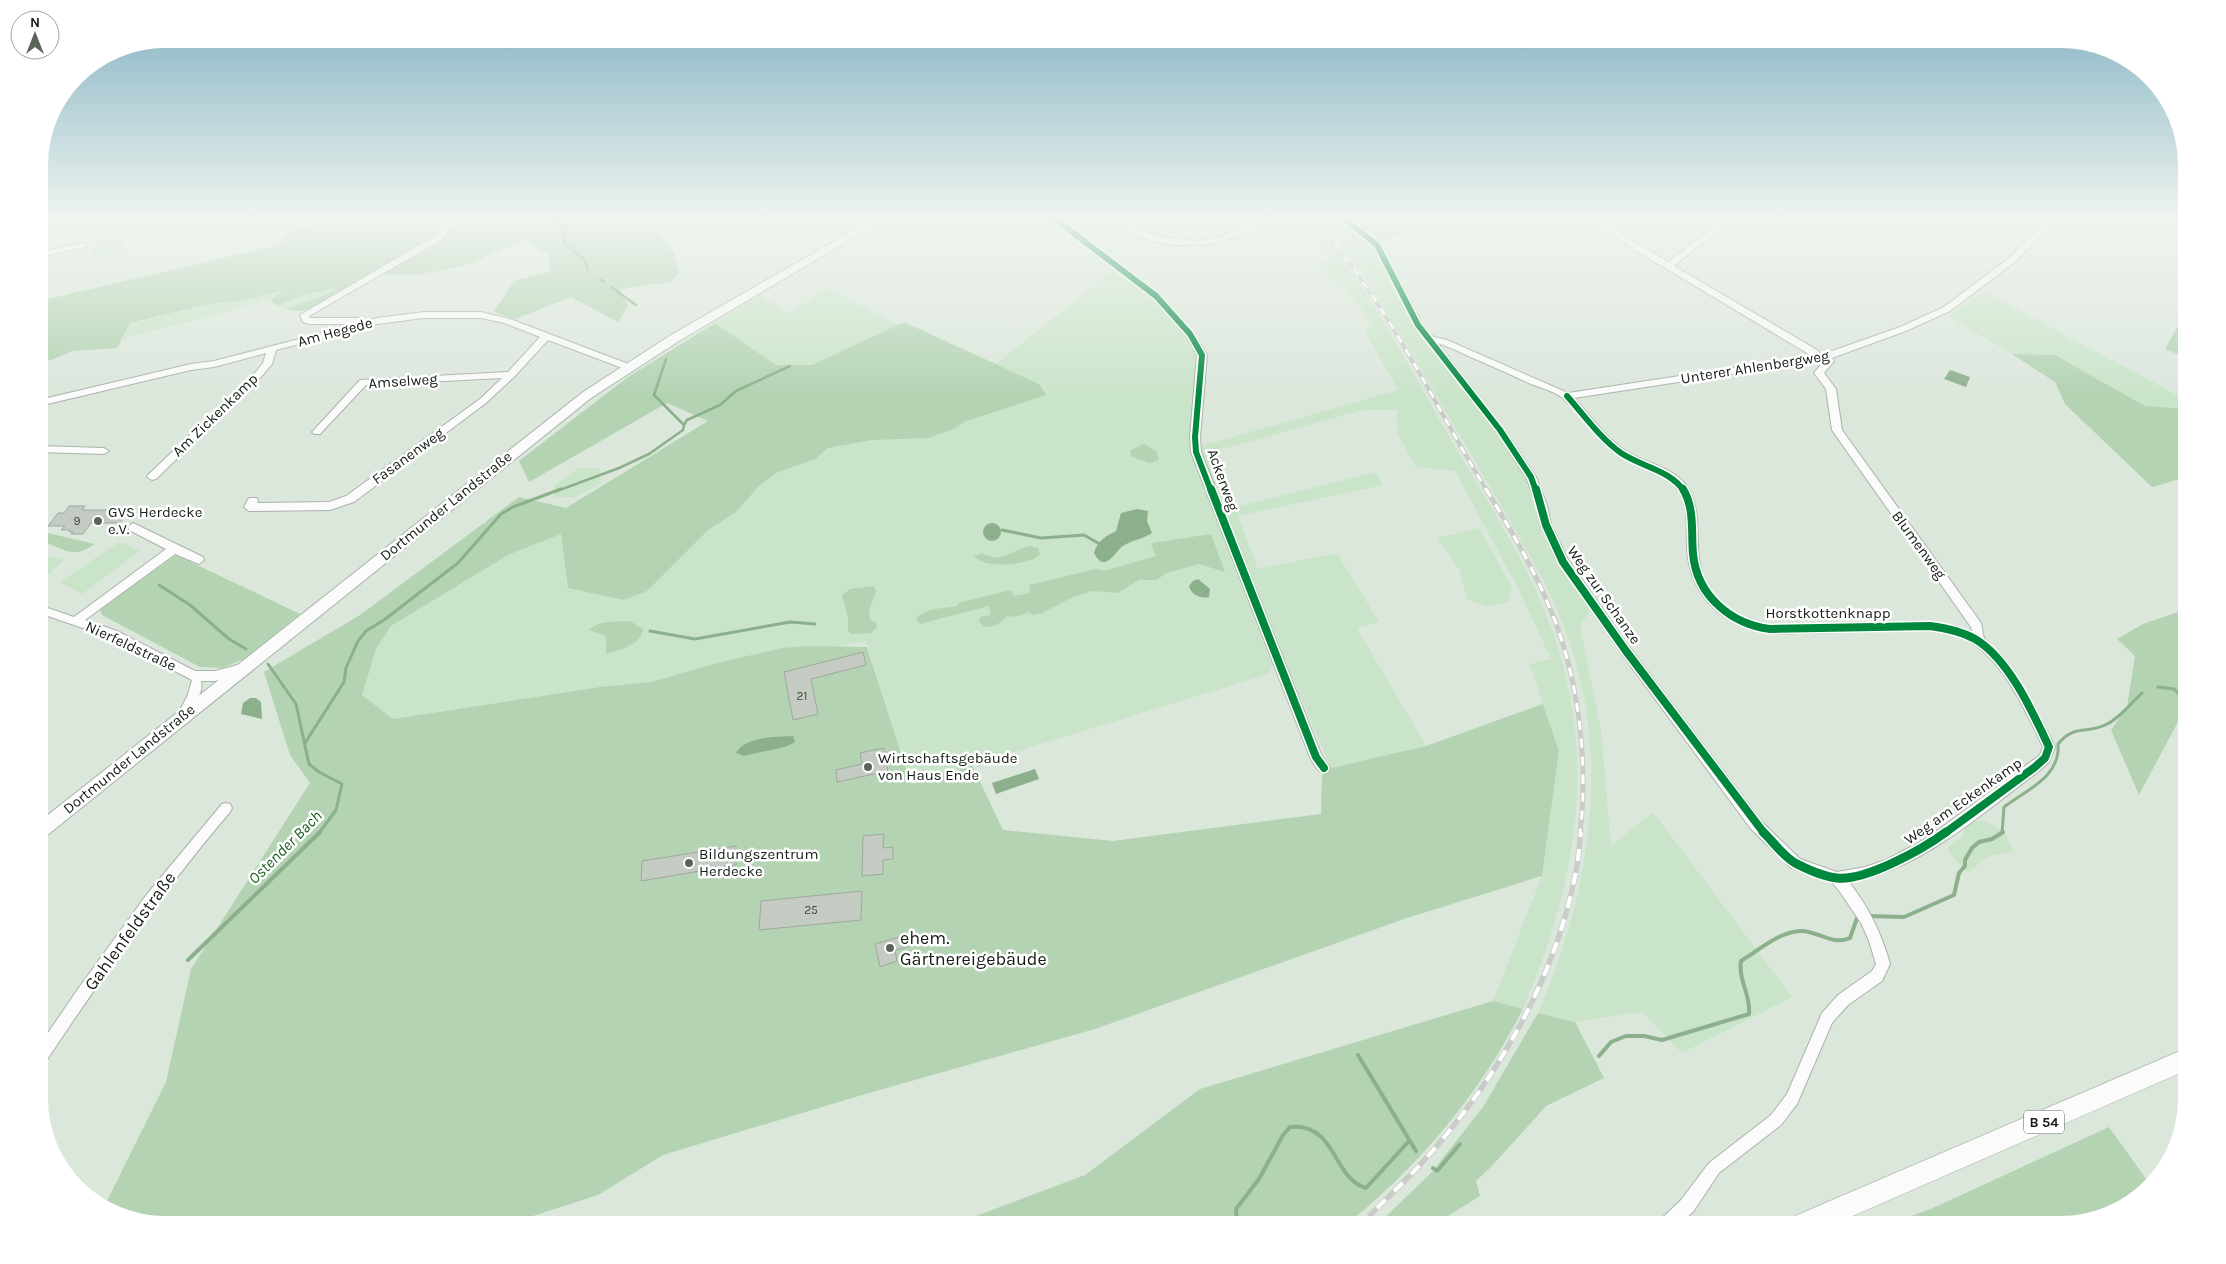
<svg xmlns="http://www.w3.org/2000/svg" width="2226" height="1264" font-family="Karla,sans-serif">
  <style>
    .green { fill: #cae4c9 }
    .forest { fill: #b3d3b2 }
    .water { fill: #8db08c }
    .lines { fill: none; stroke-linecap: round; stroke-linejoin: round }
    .stream-far2 { stroke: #8db08c; stroke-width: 2.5 }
    .stream-far1 { stroke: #8db08c; stroke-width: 3 }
    .stream { stroke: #8db08c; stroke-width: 4 }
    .building { fill: #c3cbc3; stroke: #a0a8a0 }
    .street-casing { stroke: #aab2a9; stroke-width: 2 }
    .secondary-casing { stroke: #aab2a9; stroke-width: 2 }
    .primary-casing { stroke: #aab2a9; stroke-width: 1 }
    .street { fill: #fafbfa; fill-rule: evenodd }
    .secondary { fill: #fafbfa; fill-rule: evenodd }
    .primary { fill: #fafbfa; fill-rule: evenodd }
    .rail-far2-casing { stroke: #c9ccc9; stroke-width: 4 }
    .rail-far1-casing { stroke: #c9ccc9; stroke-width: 5 }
    .rail-casing { stroke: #c9ccc9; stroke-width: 5.5 }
    .rail-far2 { stroke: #fff; stroke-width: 2.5; stroke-dasharray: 8; stroke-linecap: butt }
    .rail-far1 { stroke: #fff; stroke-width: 3; stroke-dasharray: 9; stroke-linecap: butt }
    .rail { stroke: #fff; stroke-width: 4; stroke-dasharray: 12; stroke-linecap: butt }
    .cycleway-far2-casing { stroke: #fff; stroke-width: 9 }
    .cycleway-far1-casing { stroke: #fff; stroke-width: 11 }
    .cycleway-casing { stroke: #fff; stroke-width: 12 }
    .cycleway-far2 { stroke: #00873e; stroke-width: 6 }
    .cycleway-far1 { stroke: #00873e; stroke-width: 8 }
    .cycleway { stroke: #00873e; stroke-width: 9 }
    .poi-dot { fill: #5b635b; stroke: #fff; stroke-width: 2 }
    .labels { text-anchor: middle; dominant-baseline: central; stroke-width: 5; stroke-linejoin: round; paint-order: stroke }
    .number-label { font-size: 12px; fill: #404840 }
    .shield { fill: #fff; stroke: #5b605b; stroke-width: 1 }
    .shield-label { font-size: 14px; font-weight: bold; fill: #151c15 }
    .street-label { font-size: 15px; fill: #151c15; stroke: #fff }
    .poi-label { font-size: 15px; fill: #151c15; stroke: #fff; text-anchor: start }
    .water-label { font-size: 16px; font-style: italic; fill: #1b5e1e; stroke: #fff }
    .near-street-label { font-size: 18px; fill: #151c15; stroke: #fff }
    .near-poi-label { font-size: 18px; fill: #151c15; stroke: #fff; text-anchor: start }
  </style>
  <rect width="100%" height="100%" fill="#dce7dc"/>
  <path class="green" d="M106,219H127L122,252L91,258L93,222Z
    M1277,219H1310C1364,279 1401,353 1442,424C1476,484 1516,543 1543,607C1601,745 1580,875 1523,1009L1493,1001L1542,876L1559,751L1530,664L1551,659L1517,586L1455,471L1416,467L1398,434L1397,410H1363L1215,451L1235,507L1376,472L1383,485L1238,516L1258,569L1337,553L1379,622L1357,628L1426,746L1331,768L1280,650L1269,674L911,784L866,641L817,650L662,693L600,687L393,719L361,695L376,649L391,626L508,555L561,534L708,530L736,512L760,485L776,473L815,459L828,448L872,440L929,438L956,428L964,422L1046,395L1039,384L996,364L1113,270C1142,292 1192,323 1198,360L1194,448L1398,390L1364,330L1373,328L1359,305L1318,265L1333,258C1321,244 1301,222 1281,223Z
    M1318,219H1341L1374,247L1412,324L1491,425L1517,463L1528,484L1543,535L1561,567L1591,609L1580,626L1601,730L1611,846L1653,812L1792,997L1682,1053L1642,1012L1575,1022L1538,1013C1590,892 1613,756 1565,629C1545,576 1514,529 1486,480C1450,418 1414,356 1376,295L1357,265Z
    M339,287L320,297L285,309L276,306L308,294Z
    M829,288L900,326L812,365H776L715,323L760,295L787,314Z
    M285,289L271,300L122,339L130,324L213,303L242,301Z
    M1985,292L2177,395L2187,378V409L2145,406L2055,355L2012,354L1947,316Z
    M579,468H600L601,483L575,497H554V485Z
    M1479,528L1512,587L1508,602L1486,607L1467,599L1459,569L1437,538Z
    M119,542L140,551L82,594L60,582Z
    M39,554L64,560L41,581H39Z
    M1984,820L2004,832L2014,852C2005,853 1995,853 1986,858C1977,862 1978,869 1967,872L1950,854L1948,847L1963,836L1964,829L1973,821Z"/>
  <path class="forest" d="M327,219H355L358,225L387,219H698L657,230L674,253L679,273L670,282L620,289L628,306L618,322L571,297L515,319L494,312L514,281L549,272L550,255L523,240L464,266L416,275H376L315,307L301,311L285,309L320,297L337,288L308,294L276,306L271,300L284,290L242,301L213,303L130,323L117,348L72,351L52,360L39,361V301L278,245L292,230Z
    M1349,219H1482L1379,239Z
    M2187,310V358L2165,349Z
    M904,322L1039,384L1046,395L964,422L956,428L929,438L872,440L828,448L815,459L776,473L760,485L736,512L708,530L647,591L624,600L568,588L561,534L508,555L391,626L376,649L362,695L393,719L600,687L652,682L713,664L783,648L808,646L867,647L911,784L972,765L1003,830L1113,841L1321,814L1322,775L1331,768L1426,746L1543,704L1559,751L1542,876L1407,918L1095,1029L862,1095L663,1155L598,1195L505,1225H164L103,1209L166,1082L191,969L310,783L290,755L264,672L360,615L519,497L566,508L708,421L667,403L529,482L519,461L628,377L715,323L776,365H812Z
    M2012,354L2055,355L2145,406L2187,409V477L2152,487L2065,404L2055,382Z
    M1144,444L1156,451L1159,460L1149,463L1130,456L1131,450Z
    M39,531L95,544C70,561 65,547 39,541Z
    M1211,534L1225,572L1199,564L1167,573L1156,580H1139L1118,593L1092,591L1071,598L1042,613L1033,615L1029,612L1018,616L1006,617C999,624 995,627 985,627L979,622L980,617L991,615L989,606L920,624L916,618C928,607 943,609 957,606L961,602L1011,590L1014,596L1030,593L1029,585L1096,569L1104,571L1156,556L1151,544L1158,542Z
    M1030,546L1038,548L1040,554C1030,566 983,569 974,556L982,553C1003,564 1011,550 1030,546Z
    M176,555L300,614L244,659L222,668L200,667L102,615L100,609Z
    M874,586L876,592L869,610L870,620L876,623L877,627L871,633L852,634L848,631V618L842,595L850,589Z
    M2187,609V705L2139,795L2111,730L2127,707L2135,656L2117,639L2143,624Z
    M630,621L643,629C640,646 621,649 606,654V636L589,630C599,620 617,622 630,621Z
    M1493,1001L1523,1009C1479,1095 1421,1164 1346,1225H952L1085,1175L1200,1089Z
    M1538,1013L1575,1022L1604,1078L1546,1106L1491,1167L1476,1181L1480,1196L1434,1225H1377L1431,1173L1483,1107Z
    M2109,1127L2149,1183L2125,1208L2062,1225H1887L1933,1208Z"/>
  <path class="water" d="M1950,370L1970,377L1966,387L1944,379Z
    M1137,509L1148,511L1147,521L1152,533C1143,539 1132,540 1123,546C1115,551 1105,575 1094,553C1097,541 1106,536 1116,531L1121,513Z
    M983 532a9 9 0 1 1 18 0a9 9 0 1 1-18 0Z
    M1198,579L1210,589L1209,597C1201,599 1191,595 1189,586L1193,581Z
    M250,698H256L261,702L262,719L241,714L243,703Z
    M793,736L795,742C783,750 759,751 744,756L736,753C745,736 777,737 793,736Z
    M1035,769L1039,779L996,794L992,783Z"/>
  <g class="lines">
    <path class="stream-far2" d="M555,219L564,226V243L584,259L588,270
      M600,279L604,282
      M611,287L636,305
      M684,425L687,420L720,405L736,391L790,366
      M557,491L619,468L649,454L683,430L684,425L654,395L666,359"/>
    <path class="stream-far1" d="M1002,530L1041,538L1084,535L1098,543
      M159,585L190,605L229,639L246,649
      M650,631L695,639L790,622L815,624
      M268,664L296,704L309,764L319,772L342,784L336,810L319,833
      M2158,687L2174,689L2187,702
      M305,743L344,682L346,668L358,641L366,631L384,620L458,563L501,514L513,507L561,489
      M2002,833L2004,807C2026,790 2061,777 2058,744C2075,723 2088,735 2107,724C2120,718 2131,703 2142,693"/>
    <path class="stream" d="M1866,916L1904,917L1954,895L1959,873L1965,866V860L1972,848L1979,842L1992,839L2003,832
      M188,960L320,832
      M1358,1055L1416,1151
      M1599,1056L1611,1042L1626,1036H1644L1662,1040L1749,1014C1751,995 1738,980 1741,961C1758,951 1780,931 1801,931C1819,931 1832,946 1850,938L1857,918L1860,917
      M1433,1168L1437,1171L1460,1144
      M1237,1225L1236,1209L1259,1179L1283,1135L1290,1127C1337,1123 1332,1178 1366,1188L1409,1141"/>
  </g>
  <path class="building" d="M69,506H85L82,510H130L120,523H91L83,534H71L73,532H69L70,530H61L65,526H48L58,513H64Z
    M863,652L866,665L811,679L818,714L793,720L784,672Z
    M884,748L888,771L837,782L836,770L862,764L860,753Z
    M884,834L883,848L893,847V859L883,860V874L862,876L863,836Z
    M736,846V865L641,881L642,861Z
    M862,891L861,920L759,930L761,901Z
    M910,934L912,946L895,950L897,961L880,967L875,944Z"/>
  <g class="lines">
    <g class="street-casing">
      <path id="street" d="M450,219H458L441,240L309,316L310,318H359L362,319L363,322L377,318L424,312H481L510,319L631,365V369H625L548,340L514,377L486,403L354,502L330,510L249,511L244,507L249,498H257L258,501L257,503L329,502L346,496L480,399L502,378L366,385L320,434H314L312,432L314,430L360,380L508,372L540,337L504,323L481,318H424L377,324L276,350L272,364L261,377L156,479L152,480L147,477L148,475L255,373L263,363L266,353L214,367L191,370L39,406V400L191,364L214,361L357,324H309L303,322L300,315L435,236Z
        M1051,219H1060L1159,294L1194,334L1207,355L1200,437L1201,452L1321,754L1330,768L1328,772C1319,775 1314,765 1310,757L1191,452L1190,437L1197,355L1186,335L1153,298Z
        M1111,219H1120L1140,230L1161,237L1197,241L1221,237L1258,219H1267C1230,253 1148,255 1111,219Z
        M1341,219H1350L1381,245L1422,324L1431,336L1447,340L1568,393L1812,356L1630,247L1589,219H1598L1668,262L1723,219H1732L1674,266L1817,350L1821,355L1900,327L1944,307L2009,258L2047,219H2055L2015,262L1950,311L1906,331L1832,358L1834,361L1824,373L1836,389L1842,430L1981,623L1984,639L2002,656L2012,670L2032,702L2055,747L2049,762L2039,771C1981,814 1922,869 1849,882C1868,906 1882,934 1890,964L1882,981L1848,1005L1832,1023L1797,1104L1781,1125L1719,1173L1693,1212L1678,1225H1659L1661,1219L1681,1200L1709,1163L1771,1115L1787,1094L1822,1013L1838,995L1872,971L1876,964L1869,941L1861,923L1840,892L1832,882L1790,867L1751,829L1622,654L1558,562L1541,525L1537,505L1526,477L1497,432L1414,325L1374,246ZM1437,343C1447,346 1458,351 1468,356C1489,365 1510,374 1531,384C1541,388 1557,392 1565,400C1584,417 1596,439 1617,454C1635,467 1662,471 1676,487C1690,503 1686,527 1687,546C1689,595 1722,627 1770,633C1807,634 1844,632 1881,631C1911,631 1947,625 1974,644C2005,665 2027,713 2043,747L2040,755L1926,839L1886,860L1865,867L1837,872L1800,859L1761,821L1630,648L1568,560L1551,525L1547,505L1536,477L1503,428ZM1822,360L1824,361L1814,373L1826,389L1832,430L1971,627L1972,632L1954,626L1930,622C1893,623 1857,623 1820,624C1798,624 1774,628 1752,621C1732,615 1711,597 1703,577C1692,547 1705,512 1686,485C1672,466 1643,463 1624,450C1604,436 1590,416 1574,398Z
        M82,243L86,245L85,247L39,257V252Z
        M39,446L104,448L109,451L104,454L39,452Z
        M133,523L203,557L204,560L199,564L175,554L85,620L117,631L195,671H215L241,664L245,666L247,669L245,672L215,681H201C204,693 193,707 187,718L183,720L179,718L177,715L187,697L192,680L109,637L39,613V605L74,617L166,549L129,530L128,527Z
        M226,803L230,804L232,808L230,812C162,892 102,977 44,1064L39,1066V1046L78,989L147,894L222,804Z"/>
    </g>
    <g class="secondary-casing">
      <path id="secondary" d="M873,219H885L679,341L591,398L45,837L39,839V822L583,392L671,335Z"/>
    </g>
    <g class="primary-casing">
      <path id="primary" d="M2187,1048V1070L1832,1225H1792L1795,1216Z"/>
    </g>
    <use href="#street" class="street"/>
    <use href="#secondary" class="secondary"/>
    <use href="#primary" class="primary"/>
    <g class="rail-far2-casing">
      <path id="rail-far2" d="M1313,219C1386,299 1431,399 1487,491"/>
    </g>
    <g class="rail-far1-casing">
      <path id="rail-far1" d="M1486,489C1509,527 1532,565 1549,606C1578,673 1589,761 1580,833"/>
    </g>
    <g class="rail-casing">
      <path id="rail" d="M1360,1225C1380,1205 1400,1186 1419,1166C1492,1087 1552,986 1574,881C1578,865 1579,848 1581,832"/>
    </g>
    <use href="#rail-far2" class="rail-far2"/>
    <use href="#rail-far1" class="rail-far1"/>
    <use href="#rail" class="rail"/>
    <g class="cycleway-far2-casing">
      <path id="cycleway-far2" d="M1055,219L1156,296L1190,334L1202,355L1195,437L1196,452L1211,491
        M1345,219L1377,245L1418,325L1500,430L1531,477L1536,491
        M1567,396C1584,415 1600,438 1621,453C1642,467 1670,470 1684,491"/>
    </g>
    <g class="cycleway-far1-casing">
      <path id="cycleway-far1" d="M1211,489L1316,757L1324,768
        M1536,489L1546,525L1563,562L1626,651L1764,833
        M1683,489C1695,509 1691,533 1693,554C1697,596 1731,624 1770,629L1930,626C1945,628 1961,631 1975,639C2009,659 2033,713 2049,747L2045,758L2035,767L1945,833"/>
    </g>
    <g class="cycleway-casing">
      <path id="cycleway" d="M1763,832C1773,841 1784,858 1797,864C1807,869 1825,877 1837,878C1866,881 1923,849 1946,832"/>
    </g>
    <use href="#cycleway-far2" class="cycleway-far2"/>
    <use href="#cycleway-far1" class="cycleway-far1"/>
    <use href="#cycleway" class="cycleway"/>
  </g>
  <linearGradient id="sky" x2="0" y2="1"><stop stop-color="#83b2c3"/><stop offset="0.55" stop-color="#eff4ef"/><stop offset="1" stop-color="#eff4ef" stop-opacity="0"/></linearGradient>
  <rect width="2226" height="396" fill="url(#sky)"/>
  <g class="poi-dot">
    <circle cx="98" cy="521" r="5"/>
    <circle cx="868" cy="767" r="5"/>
    <circle cx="689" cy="863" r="5"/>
    <circle cx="890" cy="948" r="5"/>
  </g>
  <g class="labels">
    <g class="number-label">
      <text x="77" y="521">9</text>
      <text x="802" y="696">21</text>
      <text x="811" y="910">25</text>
    </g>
    <rect class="shield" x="2024" y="1110.5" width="40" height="23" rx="4"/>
    <g class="shield-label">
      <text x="2044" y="1122">B 54</text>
    </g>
    <g class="street-label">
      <text transform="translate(335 332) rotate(-15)">Am Hegede</text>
      <text transform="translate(1755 367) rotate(-9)">Unterer Ahlenbergweg</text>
      <text transform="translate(403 381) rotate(-4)">Amselweg</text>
      <text transform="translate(215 415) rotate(-44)">Am Zickenkamp</text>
      <text transform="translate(408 456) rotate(-36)">Fasanenweg</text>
      <text transform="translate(1223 480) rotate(70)">Ackerweg</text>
      <text transform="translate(446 506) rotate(-39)">Dortmunder Landstraße</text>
      <text transform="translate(1919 545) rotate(54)">Blumenweg</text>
      <text transform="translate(1604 595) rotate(55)">Weg zur Schanze</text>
      <text x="1828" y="613">Horstkottenknapp</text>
      <text transform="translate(131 646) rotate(25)">Nierfeldstraße</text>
      <text transform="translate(129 759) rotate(-39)">Dortmunder Landstraße</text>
      <text transform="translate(1963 801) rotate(-35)">Weg am Eckenkamp</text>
    </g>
    <g class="poi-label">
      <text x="108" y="512">GVS Herdecke<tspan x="108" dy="17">e.V.</tspan></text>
      <text x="878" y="758">Wirtschaftsgebäude<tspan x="878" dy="17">von Haus Ende</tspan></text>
      <text x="699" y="854">Bildungszentrum<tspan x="699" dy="17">Herdecke</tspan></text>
    </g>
    <g class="water-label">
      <text transform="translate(285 847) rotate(-45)">Ostender Bach</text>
    </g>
    <g class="near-street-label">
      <text transform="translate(130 931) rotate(-54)">Gahlenfeldstraße</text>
    </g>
    <g class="near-poi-label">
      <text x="900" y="938">ehem.<tspan x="900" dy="21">Gärtnereigebäude</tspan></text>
    </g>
  </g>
  <path d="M0 0H2226V1264H0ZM165 48H2061A117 117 0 0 1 2178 165V1099A117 117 0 0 1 2061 1216H165A117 117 0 0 1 48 1099V165A117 117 0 0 1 165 48Z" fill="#fff" fill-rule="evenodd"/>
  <g transform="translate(35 35)"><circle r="24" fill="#ffffff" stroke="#a1a4a1"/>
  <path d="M0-4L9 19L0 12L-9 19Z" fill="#5b635b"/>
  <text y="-8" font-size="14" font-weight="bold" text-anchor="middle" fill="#151c15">N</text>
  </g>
</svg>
